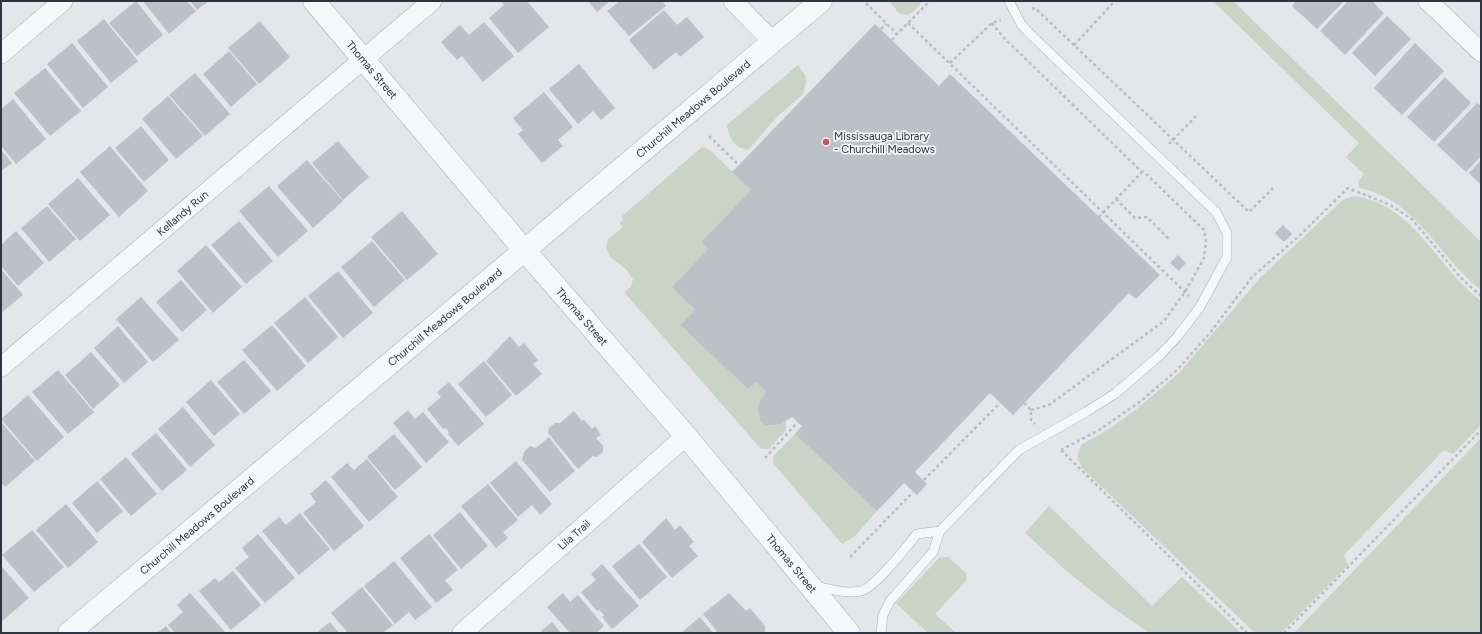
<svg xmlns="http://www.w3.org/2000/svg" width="1482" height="634" font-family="Figtree,sans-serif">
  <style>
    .green { fill: #c9d3c6 }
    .building { fill: #bcc0c7 }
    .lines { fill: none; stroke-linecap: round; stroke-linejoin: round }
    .service-casing { stroke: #a9adb4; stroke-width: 10 }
    .minor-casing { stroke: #a9adb4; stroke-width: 20 }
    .tertiary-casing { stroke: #a9adb4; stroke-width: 23 }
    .path { stroke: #babcc2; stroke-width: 2.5; stroke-dasharray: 3 3; stroke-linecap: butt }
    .service { stroke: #f6f7f9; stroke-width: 9 }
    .minor { stroke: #f6f7f9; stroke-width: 19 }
    .tertiary { stroke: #f6f7f9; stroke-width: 22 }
    .poi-dot { fill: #c15766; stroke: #f4f5f8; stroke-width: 1.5 }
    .labels { text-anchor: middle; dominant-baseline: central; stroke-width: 3.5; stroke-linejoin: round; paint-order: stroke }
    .street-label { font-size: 11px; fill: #2d3441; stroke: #f4f5f8 }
    .poi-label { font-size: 11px; fill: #2d3441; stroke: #f4f5f8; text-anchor: start }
  </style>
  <rect width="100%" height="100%" fill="#e4e6ea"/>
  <path class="green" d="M889,1H923L912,13L907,15L899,13Z
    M1213,1H1233L1481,242V290C1437,256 1418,200 1359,188L1358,182L1364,174L1346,157L1359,143Z
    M798,65L805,75L806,83L803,94L778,116L748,150C734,148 729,137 727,125Z
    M702,147L710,150L751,190L701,242L708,249L672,287L695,310L680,325L748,389L756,382L766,392C759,402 758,408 760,420C768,427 777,426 786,420V430L769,449H761L624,292L631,287L633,279L627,270L610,257L606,247L608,239L623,227L620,223L624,220L621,217Z
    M1355,196C1417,207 1435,266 1481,301V425L1453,454L1444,450L1344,555L1348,565L1281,633H1255L1082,468L1077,457L1081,445L1111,428L1138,408L1179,373L1260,278L1344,199Z
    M795,434L877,511L855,536L842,544L773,463L774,455Z
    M1481,438V633H1294Z
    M1049,506L1152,606L1182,577L1241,633H1150L1112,607L1070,574L1025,533Z
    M948,557L966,573V581L935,614L956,633H928L896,603L939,558Z"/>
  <path class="building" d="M136,1L163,35L137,56L109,23Z
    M143,1H187L196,11L169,34Z
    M190,1H209L197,10Z
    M501,1H527L549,27L518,53L489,18L504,5Z
    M588,1H610L597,12Z
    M620,1H662L666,6L629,36L607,11Z
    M1296,1H1344L1317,29L1292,6Z
    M1348,1H1372L1384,13L1345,55L1320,31Z
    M664,10L677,25L687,17L704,37L680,57L676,52L654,70L629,40Z
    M1387,16L1411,39L1375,76L1352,53Z
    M104,19L138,61L111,83L77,41Z
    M260,21L290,57L259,84L228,48Z
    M484,22L514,56L483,82L462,56L457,60L441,42L460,25L469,35Z
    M875,24L939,86L950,74L1160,275L1136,299L1129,293L1013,415L990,393L915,472L927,484L917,495L904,483L877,511L795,434L802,426L792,417L780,424L773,425H765L760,420L758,410L760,401L766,392L756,382L748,389L680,325L695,310L672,287L708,249L701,242L751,190L732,172Z
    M72,43L108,87L83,108L47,64Z
    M1415,43L1444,71L1402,115L1374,88Z
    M229,51L257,84L231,107L203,74Z
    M579,64L615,108L601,120L593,111L578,124L549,89Z
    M45,68L81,111L50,136L14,93Z
    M195,73L230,114L205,136L169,95Z
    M1445,77L1471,103L1434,142L1407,117Z
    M544,92L573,127L558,140L563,146L542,163L518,134L523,130L513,118Z
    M168,96L203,136L176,159L142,119Z
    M13,99L46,139L16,164L1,146V109Z
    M1477,103L1481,106V156L1466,172L1437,145Z
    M141,126L169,160L144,182L115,148Z
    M338,141L369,177L343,200L312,163Z
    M110,146L148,191L119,217L80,172Z
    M1,150L12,163L1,171Z
    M307,160L343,201L313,228L277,186Z
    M1481,160V185L1469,173Z
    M78,178L110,215L80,241L48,204Z
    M269,186L308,231L278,257L239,211Z
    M47,206L76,239L49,262L21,228Z
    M402,211L438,254L407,280L371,237Z
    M239,221L273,261L246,284L211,245Z
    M1283,225L1292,234L1284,242L1275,233Z
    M16,231L44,263L18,286L1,266V245Z
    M372,241L405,280L374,307L341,267Z
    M206,245L242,287L213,313L177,271Z
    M1178,255L1186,263L1179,271L1170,263Z
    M1,269L23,295L1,313Z
    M338,271L373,313L343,338L308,296Z
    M181,280L207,310L182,332L156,302Z
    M141,297L179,340L153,362L116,319Z
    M305,297L338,337L308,363L274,323Z
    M272,325L306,366L277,391L242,350Z
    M118,326L148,362L124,383L94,348Z
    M510,336L519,347L524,343L538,360L533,364L542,374L516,396L486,361Z
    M91,352L120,385L93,409L65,375Z
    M244,360L271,391L244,414L217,382Z
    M484,361L512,395L486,417L458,384Z
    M58,370L94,412L68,434L32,392Z
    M211,380L240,414L214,436L186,402Z
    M449,382L484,424L458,446L448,434L449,432L445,428L443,429L427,409L441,397L437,392Z
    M28,395L64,437L37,461L1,419Z
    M183,407L215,445L190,467L158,429Z
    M408,410L415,419L423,412L449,442L426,463L393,423Z
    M574,411L582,421L584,420L592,429L595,426L601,435L596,438L603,446V452L597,457L593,456L578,469L548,433L549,428L555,423H560Z
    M1,422L35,461L5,487L1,482Z
    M156,433L187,470L162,491L131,454Z
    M394,434L422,467L395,490L367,457Z
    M549,437L575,471L550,492L522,460L524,452L530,446L536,448Z
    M126,457L157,494L131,516L100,479Z
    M367,459L398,497L369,522L331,477L347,463L354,470Z
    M516,461L552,504L540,515L532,505L518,517L490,483Z
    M326,480L364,526L334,551L303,513L316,502L310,494Z
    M97,481L123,511L97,533L72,503Z
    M488,484L518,520L503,532L508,538L496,548L461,506Z
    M66,504L98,542L68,568L36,530Z
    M460,512L488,546L461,569L433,535Z
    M300,513L330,549L299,575L262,531L279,517L286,525Z
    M666,518L675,530L680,525L694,542L689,546L698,556L672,578L642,542Z
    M32,530L64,567L34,592L2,555Z
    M258,534L295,578L265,603L235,568L249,557L242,548Z
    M429,534L458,570L445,580L453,590L436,603L400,558Z
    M639,544L667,577L640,600L612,566Z
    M394,561L432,607L415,620L409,612L395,624L364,586Z
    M602,564L639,606L612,629L602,617L604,615L599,610L597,611L581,592L596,580L591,574Z
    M1,566L29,598L1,622Z
    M233,571L261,605L231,630L199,591L215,578L219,582Z
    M362,587L393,625L383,633H348L331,613Z
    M190,593L226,633H175L168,625L183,612L177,605Z
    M563,593L570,602L578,595L604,626L596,633H570L547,607Z
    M729,593L746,611L750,608L765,626V633H718L703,614Z
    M700,617L713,633H681Z
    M330,622L339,633H316Z
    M552,622L561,633H543L541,631Z
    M166,626L171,633H157Z"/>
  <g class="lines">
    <g class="service-casing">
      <path id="service" d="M815,586C830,589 846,594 861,591C875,588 907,546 917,534L940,531
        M881,633L883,615L890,601L933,552L940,531L1019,450L1086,412L1116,393L1160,355L1177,337L1200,307L1227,257V233L1216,212L1029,33L1021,24L1009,1"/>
    </g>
    <g class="minor-casing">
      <g id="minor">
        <path d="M733,1L772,41"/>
        <path d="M1428,1L1481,52"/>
        <path d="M1,54L63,1"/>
        <path id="s1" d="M1,367L432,1"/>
        <path id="s2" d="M462,633L686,436"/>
      </g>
    </g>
    <g class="tertiary-casing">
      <g id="tertiary">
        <path id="s3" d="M314,1L525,251L686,436L849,633"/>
        <path id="s4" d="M69,633L821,1"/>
      </g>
    </g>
    <path class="path" d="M866,3L897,34L930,1
      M1032,9L1035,8L1249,212L1273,188
      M908,23L1189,296
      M992,23L1002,36L1142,172
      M881,29L886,24
      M892,40L897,34
      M1074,45L1115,1
      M950,63L992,23L1001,20
      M709,136L739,165
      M1169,144L1197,115
      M1116,199L1135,218L1147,217L1169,239
      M1099,217L1143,171
      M1024,403L1031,410V420L1035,424
      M1031,410L1049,405L1164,321L1185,292L1204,258L1206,241L1204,230L1143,171
      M1061,450L1099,430L1141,401L1177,370L1210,333L1252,277L1298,237L1348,188L1390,205L1412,219L1461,278L1481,296
      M1061,450L1247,633
      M765,458L798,422
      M924,480L1000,403
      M850,557L913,492
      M1284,633L1481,430"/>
    <use href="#service" class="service"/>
    <use href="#minor" class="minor"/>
    <use href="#tertiary" class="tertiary"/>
  </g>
  <circle class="poi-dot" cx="826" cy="142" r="4"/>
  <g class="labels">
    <g class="street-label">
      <text stroke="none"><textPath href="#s3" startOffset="90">Thomas Street</textPath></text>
      <text stroke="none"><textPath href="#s4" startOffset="815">Churchill Meadows Boulevard</textPath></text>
      <text stroke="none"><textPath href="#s1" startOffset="238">Kellandy Run</textPath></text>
      <text stroke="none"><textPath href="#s4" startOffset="491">Churchill Meadows Boulevard</textPath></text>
      <text stroke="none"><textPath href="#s3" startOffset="414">Thomas Street</textPath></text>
      <text stroke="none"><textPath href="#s4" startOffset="167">Churchill Meadows Boulevard</textPath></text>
      <text stroke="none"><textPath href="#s2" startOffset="149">Lila Trail</textPath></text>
      <text stroke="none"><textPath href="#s3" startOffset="738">Thomas Street</textPath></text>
    </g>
    <g class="poi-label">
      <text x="834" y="136">Mississauga Library<tspan x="834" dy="13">- Churchill Meadows</tspan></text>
    </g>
  </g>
  <rect width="1482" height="634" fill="none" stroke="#2d3441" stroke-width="4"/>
</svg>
